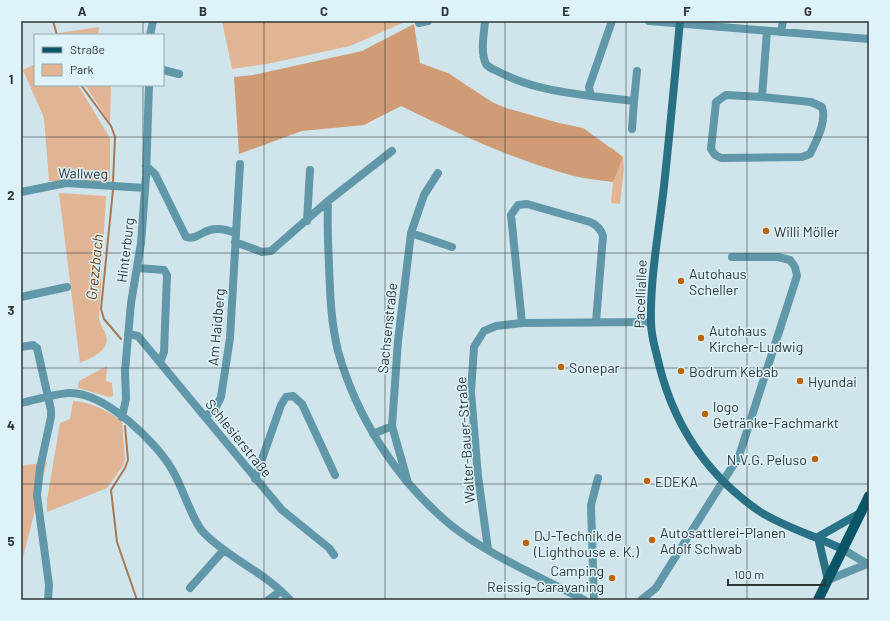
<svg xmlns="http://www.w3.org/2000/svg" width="890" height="621" font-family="Barlow,sans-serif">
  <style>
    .green { fill: #e1b494 }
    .forest { fill: #d09c76 }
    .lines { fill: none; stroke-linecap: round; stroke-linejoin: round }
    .stream { stroke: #a97753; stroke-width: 2 }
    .street { stroke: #6198a9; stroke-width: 8 }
    .secondary { stroke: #297285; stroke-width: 8 }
    .primary { stroke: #0a5566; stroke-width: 10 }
    .grid { fill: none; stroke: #2e3638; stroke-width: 1; stroke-opacity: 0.55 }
    .poi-dot { fill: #bd6400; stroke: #ddf2f9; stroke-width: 1.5 }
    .labels { text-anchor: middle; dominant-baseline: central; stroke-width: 3; stroke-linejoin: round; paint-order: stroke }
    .street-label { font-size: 14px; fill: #2e3638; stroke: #ddf2f9 }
    .poi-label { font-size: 14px; fill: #2e3638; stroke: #ddf2f9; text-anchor: start }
    .water-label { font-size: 15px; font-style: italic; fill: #714015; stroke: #ddf2f9 }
    .neatline { fill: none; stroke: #2e3638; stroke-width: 1.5 }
    .grid-label { font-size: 13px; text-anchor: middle; font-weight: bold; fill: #2e3638 }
  </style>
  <rect width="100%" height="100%" fill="#d0e5eb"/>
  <path class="green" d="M222,21H407L350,46L267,64L232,69Z
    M99,27L98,35H59V33Z
    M35,64V85H78L110,138V181H49L44,118L23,70Z
    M85,85H111L110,123Z
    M611,147L623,157L624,168L620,204L611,203L613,182L588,178Z
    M59,193L106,196L99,318C100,324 104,329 106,335C111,351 91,358 80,363Z
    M107,366L106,381L112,383L113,396L109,397L78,388L79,381Z
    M73,401C93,402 106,411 122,421L125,459L123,466L107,488L47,512V500L60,423L70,419Z
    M47,462L21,566V466Z"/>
  <path class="forest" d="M414,24L420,63L448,73L492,102L506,108L559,123L583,128L623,157L613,182C600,180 587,179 574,176C513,160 457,133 401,106L364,125L302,131L239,154L234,77L253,75L362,51Z"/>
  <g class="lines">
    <path class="stream" d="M53,21L57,35
      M81,85L111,126L115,137L113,182
      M113,190L101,309L104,319L121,339
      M125,426L128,460L125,468L111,490L117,542L137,600"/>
    <path class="street" d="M485,21C484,34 480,52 486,64C489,68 495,70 499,72C528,87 559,92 591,96L589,87L612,21
      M649,21L869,39
      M419,23L428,21
      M781,32L783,21
      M150,35L153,21
      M163,70L179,74
      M591,96L634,101L637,71
      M762,97L726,95L716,102L711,149L715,155L721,158L802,157L810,154C816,141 827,122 822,107L811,102L762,97L767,31
      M632,129L634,101
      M146,166L155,174L186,237C196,240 201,232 210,230C218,228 228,230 235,233
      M21,192L66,183L145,188
      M328,201C327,223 328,243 329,265C330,294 331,323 338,351C357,419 398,482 452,526C490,556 541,577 584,600
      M307,221L310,170
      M411,233L452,247
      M235,242L262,252L271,251L328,201L392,151
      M138,268L164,270L167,275L164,352L160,362
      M21,297L67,287
      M522,323L511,215L518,205L527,204L590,222C597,225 601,229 603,236L596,322
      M128,334L138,336L282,510L329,548L334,555
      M21,347L33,345L37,348L51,410V417L40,468L37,495L49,585L48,600
      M21,403C36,400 53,394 69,393C105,392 158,443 174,473C182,487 194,524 204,533C229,559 265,572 290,600
      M122,417L126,399L125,371L131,303L141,243L146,176L149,85
      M205,417L216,407L221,397L230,338L240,164
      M373,434L392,426
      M255,479L281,405L286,397L293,396L302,404L335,475
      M407,479L392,426L398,341L411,233L424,195L438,173
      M488,549L478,476L471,392L474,347L484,331L496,326L522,323L651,322
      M844,550L869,565
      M828,580L867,564
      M190,588L223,551
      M268,600L281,591
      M594,600L591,505L598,478
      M641,600L656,588L664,575L739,456L797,276L795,267L790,260L778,257H732"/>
    <path class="secondary" d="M680,21C675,76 670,131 664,186C659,231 650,277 651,322C651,334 654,345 657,356C671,420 704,473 759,511C785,528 817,536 844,550
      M818,537L862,512
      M818,537L828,580"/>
    <path class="primary" d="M818,600L869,496"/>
  </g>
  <path class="grid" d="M143,21V35M264,21V600M385,21V600M505,21V600M626,21V600M747,21V600M143,85V600M21,137H869M21,253H869M21,368H869M21,484H869"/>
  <g class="poi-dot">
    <circle cx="766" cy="231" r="4"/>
    <circle cx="681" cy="281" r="4"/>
    <circle cx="701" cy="338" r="4"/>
    <circle cx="561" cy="367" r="4"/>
    <circle cx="681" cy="371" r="4"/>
    <circle cx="800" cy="381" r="4"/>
    <circle cx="705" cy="414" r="4"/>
    <circle cx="815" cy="459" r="4"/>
    <circle cx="647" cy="481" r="4"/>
    <circle cx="652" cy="540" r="4"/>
    <circle cx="526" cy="543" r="4"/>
    <circle cx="612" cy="578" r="4"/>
  </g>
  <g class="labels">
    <g class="street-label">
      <text transform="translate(83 173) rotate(1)">Wallweg</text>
      <text transform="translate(125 250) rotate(-83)">Hinterburg</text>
      <text transform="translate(640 294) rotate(-88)">Pacelliallee</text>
      <text transform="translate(216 327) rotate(-85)">Am Haidberg</text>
      <text transform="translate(387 328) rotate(-84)">Sachsenstraße</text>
      <text transform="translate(239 438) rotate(51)">Schlesierstraße</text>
      <text transform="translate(465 440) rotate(-94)">Walter-Bauer-Straße</text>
    </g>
    <g class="poi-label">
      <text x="774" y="231">Willi Möller</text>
      <text x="689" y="273">Autohaus<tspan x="689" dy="16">Scheller</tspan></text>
      <text x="709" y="330">Autohaus<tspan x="709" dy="16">Kircher-Ludwig</tspan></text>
      <text x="569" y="367">Sonepar</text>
      <text x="689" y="371">Bodrum Kebab</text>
      <text x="808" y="381">Hyundai</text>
      <text x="713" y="406">logo<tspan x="713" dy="16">Getränke-Fachmarkt</tspan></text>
      <text x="807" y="459" text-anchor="end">N.V.G. Peluso</text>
      <text x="655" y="481">EDEKA</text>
      <text x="660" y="532">Autosattlerei-Planen<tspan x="660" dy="16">Adolf Schwab</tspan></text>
      <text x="534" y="535">DJ-Technik.de<tspan x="534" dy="16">(Lighthouse e. K.)</tspan></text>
      <text x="604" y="570" text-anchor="end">Camping<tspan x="604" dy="16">Reissig-Caravaning</tspan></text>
    </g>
    <g class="water-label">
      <text transform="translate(94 267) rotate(-84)">Grezzbach</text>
    </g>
  </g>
  <rect width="890" height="621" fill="none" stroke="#ddf2f9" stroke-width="44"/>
  <rect x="34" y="34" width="130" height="52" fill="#ddf2f9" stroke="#97a7ac"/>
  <rect x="42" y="47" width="20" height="6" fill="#0a5566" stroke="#97a7ac"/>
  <text x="70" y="54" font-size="12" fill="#2e3638">Straße</text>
  <rect x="42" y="64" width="20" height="12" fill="#e1b494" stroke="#97a7ac"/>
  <text x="70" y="74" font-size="12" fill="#2e3638">Park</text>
  <path d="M728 579v6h97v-6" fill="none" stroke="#2e3638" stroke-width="2"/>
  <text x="734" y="579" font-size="12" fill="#2e3638" stroke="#ddf2f9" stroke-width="3" paint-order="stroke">100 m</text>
  <rect x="22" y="22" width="846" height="577" class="neatline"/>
  <g class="grid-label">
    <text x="82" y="16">A</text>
    <text x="203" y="16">B</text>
    <text x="324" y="16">C</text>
    <text x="445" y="16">D</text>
    <text x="566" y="16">E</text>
    <text x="687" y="16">F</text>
    <text x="808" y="16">G</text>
    <text x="11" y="84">1</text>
    <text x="11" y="200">2</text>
    <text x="11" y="315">3</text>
    <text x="11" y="430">4</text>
    <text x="11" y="546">5</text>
  </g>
</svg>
